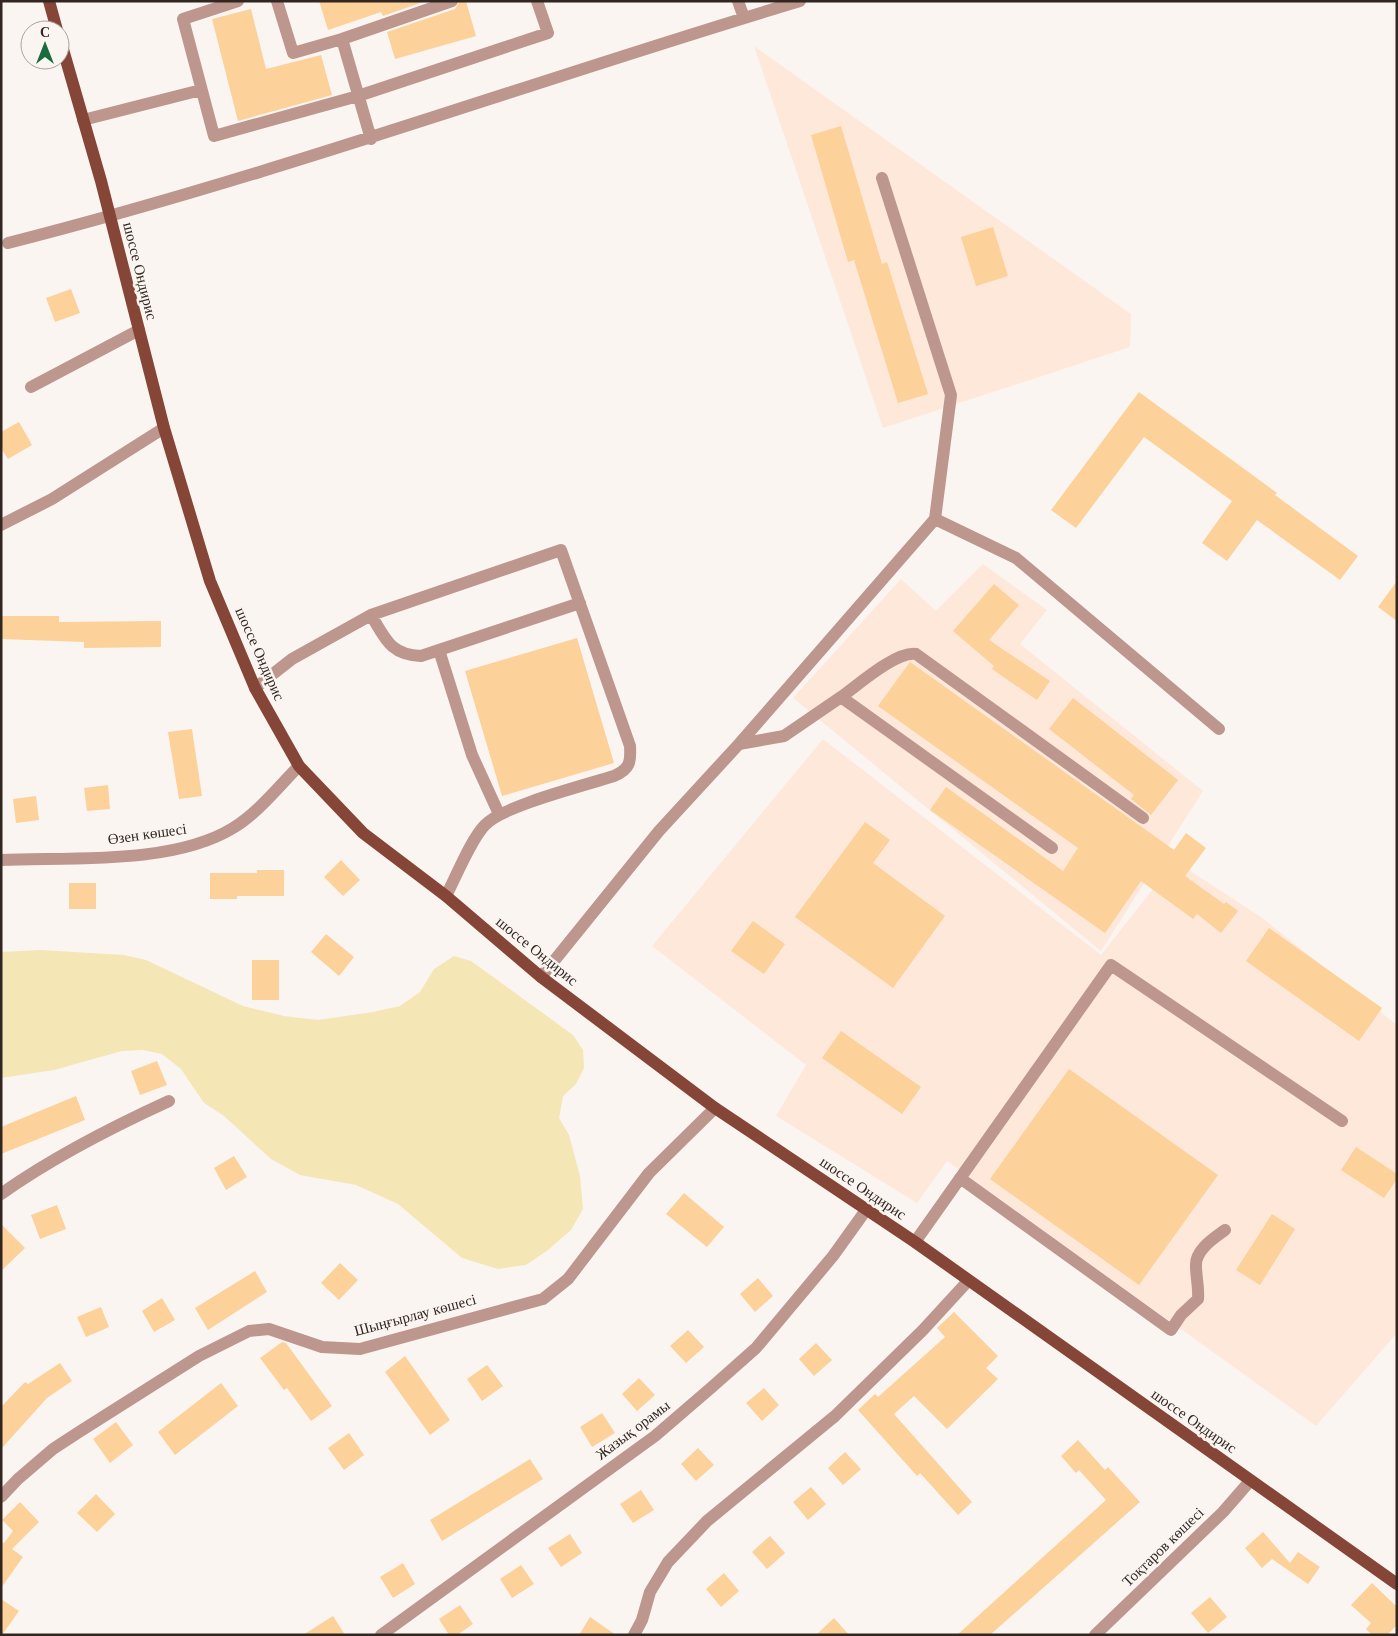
<svg xmlns="http://www.w3.org/2000/svg" width="1398" height="1636" font-family="Georgia,serif">
  <style>
    .built { fill: #fde8da }
    .green { fill: #f4e6b5 }
    .building { fill: #fcd19a }
    .lines { fill: none; stroke-linecap: round; stroke-linejoin: round }
    .minor { stroke: #bd968d; stroke-width: 12 }
    .major { stroke: #864637; stroke-width: 12 }
    .labels { text-anchor: middle; dominant-baseline: central; stroke-width: 5; stroke-linejoin: round; paint-order: stroke }
    .street-label { font-size: 15px; fill: #312720; stroke: #fbf5f2 }
  </style>
  <rect width="100%" height="100%" fill="#fbf5f2"/>
  <path class="built" d="M754,46L1131,314L1130,347L883,428Z
    M983,564L1047,610L1020,644L1203,791L1101,951L793,698L901,579L936,611Z
    M823,739L1101,955L1175,861L1261,917L1397,1025V1333L1316,1426L947,1161L917,1203L776,1116L806,1065L652,946Z"/>
  <path class="green" d="M40,950L124,955L146,960L243,1006L284,1016L318,1020L373,1012L400,1006L420,992L434,969L454,956L471,961L573,1035L583,1050L584,1068L576,1084L563,1096L559,1118L569,1135L580,1176L583,1209L571,1230L548,1250L526,1265L498,1269L462,1258L398,1204L356,1185L300,1175L271,1159L224,1116L204,1103L181,1069L162,1054L143,1050L122,1051L54,1070L1,1078V952Z"/>
  <path class="building" d="M319,1H426L383,16L381,12L328,30Z
    M460,1H466L476,36L395,59L387,32L455,9Z
    M251,9L266,69L321,55L332,95L238,121L212,19Z
    M841,126L882,264L887,262L928,394L898,403L854,260L848,262L811,135Z
    M993,227L1008,276L976,286L961,237Z
    M71,289L80,313L55,322L46,298Z
    M1139,392L1277,493L1275,495L1358,556L1340,580L1257,520L1227,561L1202,543L1232,501L1144,437L1076,528L1051,510Z
    M19,422L32,445L8,459L1,448V432Z
    M1397,581V621L1378,607Z
    M994,584L1019,605L989,640L1050,681L1037,700L992,669L994,666L953,631Z
    M1,616H59V622L161,621V647L84,648V642L1,639Z
    M577,638L614,763L502,796L465,671Z
    M910,662L1174,850L1186,833L1206,848L1185,876L1224,904L1226,902L1238,911L1221,933L1197,914L1193,919L1141,881L1105,933L930,810L946,787L1063,871L1078,848L878,706Z
    M1073,698L1178,780L1151,815L1131,799L1134,795L1049,729Z
    M192,729L202,796L179,799L168,732Z
    M108,785L110,809L87,811L84,788Z
    M36,796L39,820L16,823L13,799Z
    M865,822L890,840L873,863L945,916L893,988L795,917Z
    M341,860L360,880L343,896L324,877Z
    M257,870H284V896H237V899H210V873H257Z
    M69,883H96V909H69Z
    M753,921L785,944L764,974L731,951Z
    M1269,928L1382,1008L1359,1041L1246,961Z
    M326,934L354,957L339,976L311,952Z
    M252,960H279V1000H252Z
    M841,1031L921,1087L902,1114L822,1058Z
    M157,1061L167,1085L140,1095L131,1071Z
    M1069,1069L1218,1175L1139,1285L990,1179Z
    M76,1096L85,1120L1,1154V1127Z
    M1356,1147L1397,1174V1179L1384,1198L1341,1170Z
    M234,1156L247,1177L226,1190L214,1168Z
    M684,1193L724,1227L707,1247L666,1214Z
    M57,1205L66,1229L40,1239L31,1215Z
    M1272,1214L1295,1229L1260,1285L1236,1270Z
    M1,1224L25,1248L1,1271Z
    M340,1263L358,1280L339,1300L321,1283Z
    M255,1271L267,1292L208,1330L195,1308Z
    M758,1278L773,1296L755,1312L740,1294Z
    M162,1298L175,1320L154,1332L142,1311Z
    M101,1307L109,1327L86,1337L77,1317Z
    M954,1312L998,1356L986,1368L998,1379L947,1429L914,1396L894,1414L972,1502L958,1515L920,1473L917,1476L858,1410L875,1394L878,1397L945,1337L937,1328Z
    M688,1330L704,1347L686,1363L670,1346Z
    M282,1342L286,1343L332,1406L311,1421L287,1388L284,1390L260,1358Z
    M816,1343L832,1360L814,1376L799,1359Z
    M405,1356L450,1420L430,1435L385,1372Z
    M60,1363L72,1381L47,1398L1,1449V1407L25,1382L28,1384Z
    M487,1365L503,1386L482,1401L467,1379Z
    M639,1378L655,1395L637,1411L622,1394Z
    M221,1383L238,1406L175,1455L158,1432Z
    M764,1388L779,1405L762,1421L746,1403Z
    M602,1413L615,1433L592,1447L580,1427Z
    M116,1422L133,1445L110,1463L93,1439Z
    M349,1433L364,1455L344,1470L328,1448Z
    M1078,1440L1105,1470L1108,1467L1140,1502L990,1635H957L1106,1500L1079,1470L1076,1473L1061,1456Z
    M698,1448L714,1465L696,1481L681,1464Z
    M845,1452L861,1469L843,1485L828,1468Z
    M530,1459L543,1479L442,1541L430,1520Z
    M811,1487L826,1504L808,1520L793,1502Z
    M641,1490L654,1510L633,1523L620,1504Z
    M96,1494L115,1514L97,1532L77,1513Z
    M20,1502L39,1522L12,1549L23,1557L1,1588V1542L4,1543L13,1531L2,1520Z
    M1263,1532L1290,1563L1298,1552L1320,1567L1308,1584L1272,1559L1262,1568L1245,1548Z
    M570,1534L582,1553L561,1567L548,1548Z
    M770,1536L785,1553L767,1569L752,1552Z
    M403,1563L415,1584L393,1598L380,1577Z
    M521,1565L534,1584L512,1598L500,1579Z
    M724,1573L739,1591L721,1607L706,1589Z
    M1372,1583L1397,1607V1625L1387,1635H1372L1366,1629L1371,1623L1351,1605Z
    M1210,1597L1227,1617L1208,1633L1191,1613Z
    M1,1599L19,1611L2,1635H1Z
    M460,1605L473,1624L457,1635H449L439,1619Z
    M333,1616L345,1635H303Z
    M590,1617L616,1635H579Z
    M834,1618L849,1635H816Z"/>
  <g class="lines">
    <path class="minor" d="M238,1L183,19L214,136L358,96L548,33L537,1
      M277,1L293,53L342,39L452,1
      M738,1L744,18
      M342,39L371,139
      M83,120L201,90
      M8,243C276,175 536,80 800,1
      M31,387L139,330
      M935,519L1016,558L1219,729
      M1,525L52,499L164,428
      M371,615C385,638 390,655 421,656L580,603
      M439,650L472,755L499,814
      M255,688L292,659L371,615L561,550L630,746C631,762 630,769 614,776C586,785 502,806 485,825C471,839 456,877 446,896
      M841,697C858,685 896,651 916,654L1143,818
      M739,744L784,736L841,697L1052,848
      M1,860C70,857 173,865 233,828C258,813 279,786 299,766
      M541,977L659,831L739,744L935,519L951,395L882,178
      M960,1178L1171,1330L1181,1315L1198,1299C1199,1287 1196,1277 1196,1266C1195,1250 1214,1238 1225,1230
      M1,1194C53,1157 110,1128 169,1101
      M915,1242L1111,965L1342,1121
      M1,1497L18,1479L53,1449L79,1432L199,1356L249,1331L269,1329L322,1347L360,1349L543,1299L568,1279L649,1173L715,1108
      M381,1635L655,1436L712,1387L756,1348L833,1256L866,1210
      M634,1635L642,1620L650,1592L668,1562L707,1521L835,1416L923,1330L968,1281
      M1095,1635L1223,1512L1250,1481"/>
    <path class="major" d="M49,1L57,30
      M60,39L101,181L164,428L210,581L255,688L299,766L363,833L446,896L541,977L715,1108L915,1242L1397,1584"/>
  </g>
  <g class="labels">
    <g class="street-label">
      <text transform="translate(140 271) rotate(76)">шоссе Ондирис</text>
      <text transform="translate(260 654) rotate(66)">шоссе Ондирис</text>
      <text transform="translate(147 834) rotate(-8)">Өзен көшесі</text>
      <text transform="translate(537 951) rotate(39)">шоссе Ондирис</text>
      <text transform="translate(863 1188) rotate(34)">шоссе Ондирис</text>
      <text transform="translate(415 1315) rotate(-15)">Шыңғырлау көшесі</text>
      <text transform="translate(1194 1421) rotate(35)">шоссе Ондирис</text>
      <text transform="translate(633 1430) rotate(-37)">Жазық орамы</text>
      <text transform="translate(1163 1547) rotate(-44)">Тоқтаров көшесі</text>
    </g>
  </g>
  <rect width="1398" height="1636" fill="none" stroke="#312720" stroke-width="5"/>
  <g transform="translate(45 45)"><circle r="24" fill="#fbf5f2" stroke="#aaa39e"/>
  <path d="M0-4L9 19L0 12L-9 19Z" fill="#1b6c3d"/>
  <text y="-8" font-size="14" font-weight="bold" text-anchor="middle" fill="#312720">С</text>
  </g>
</svg>
